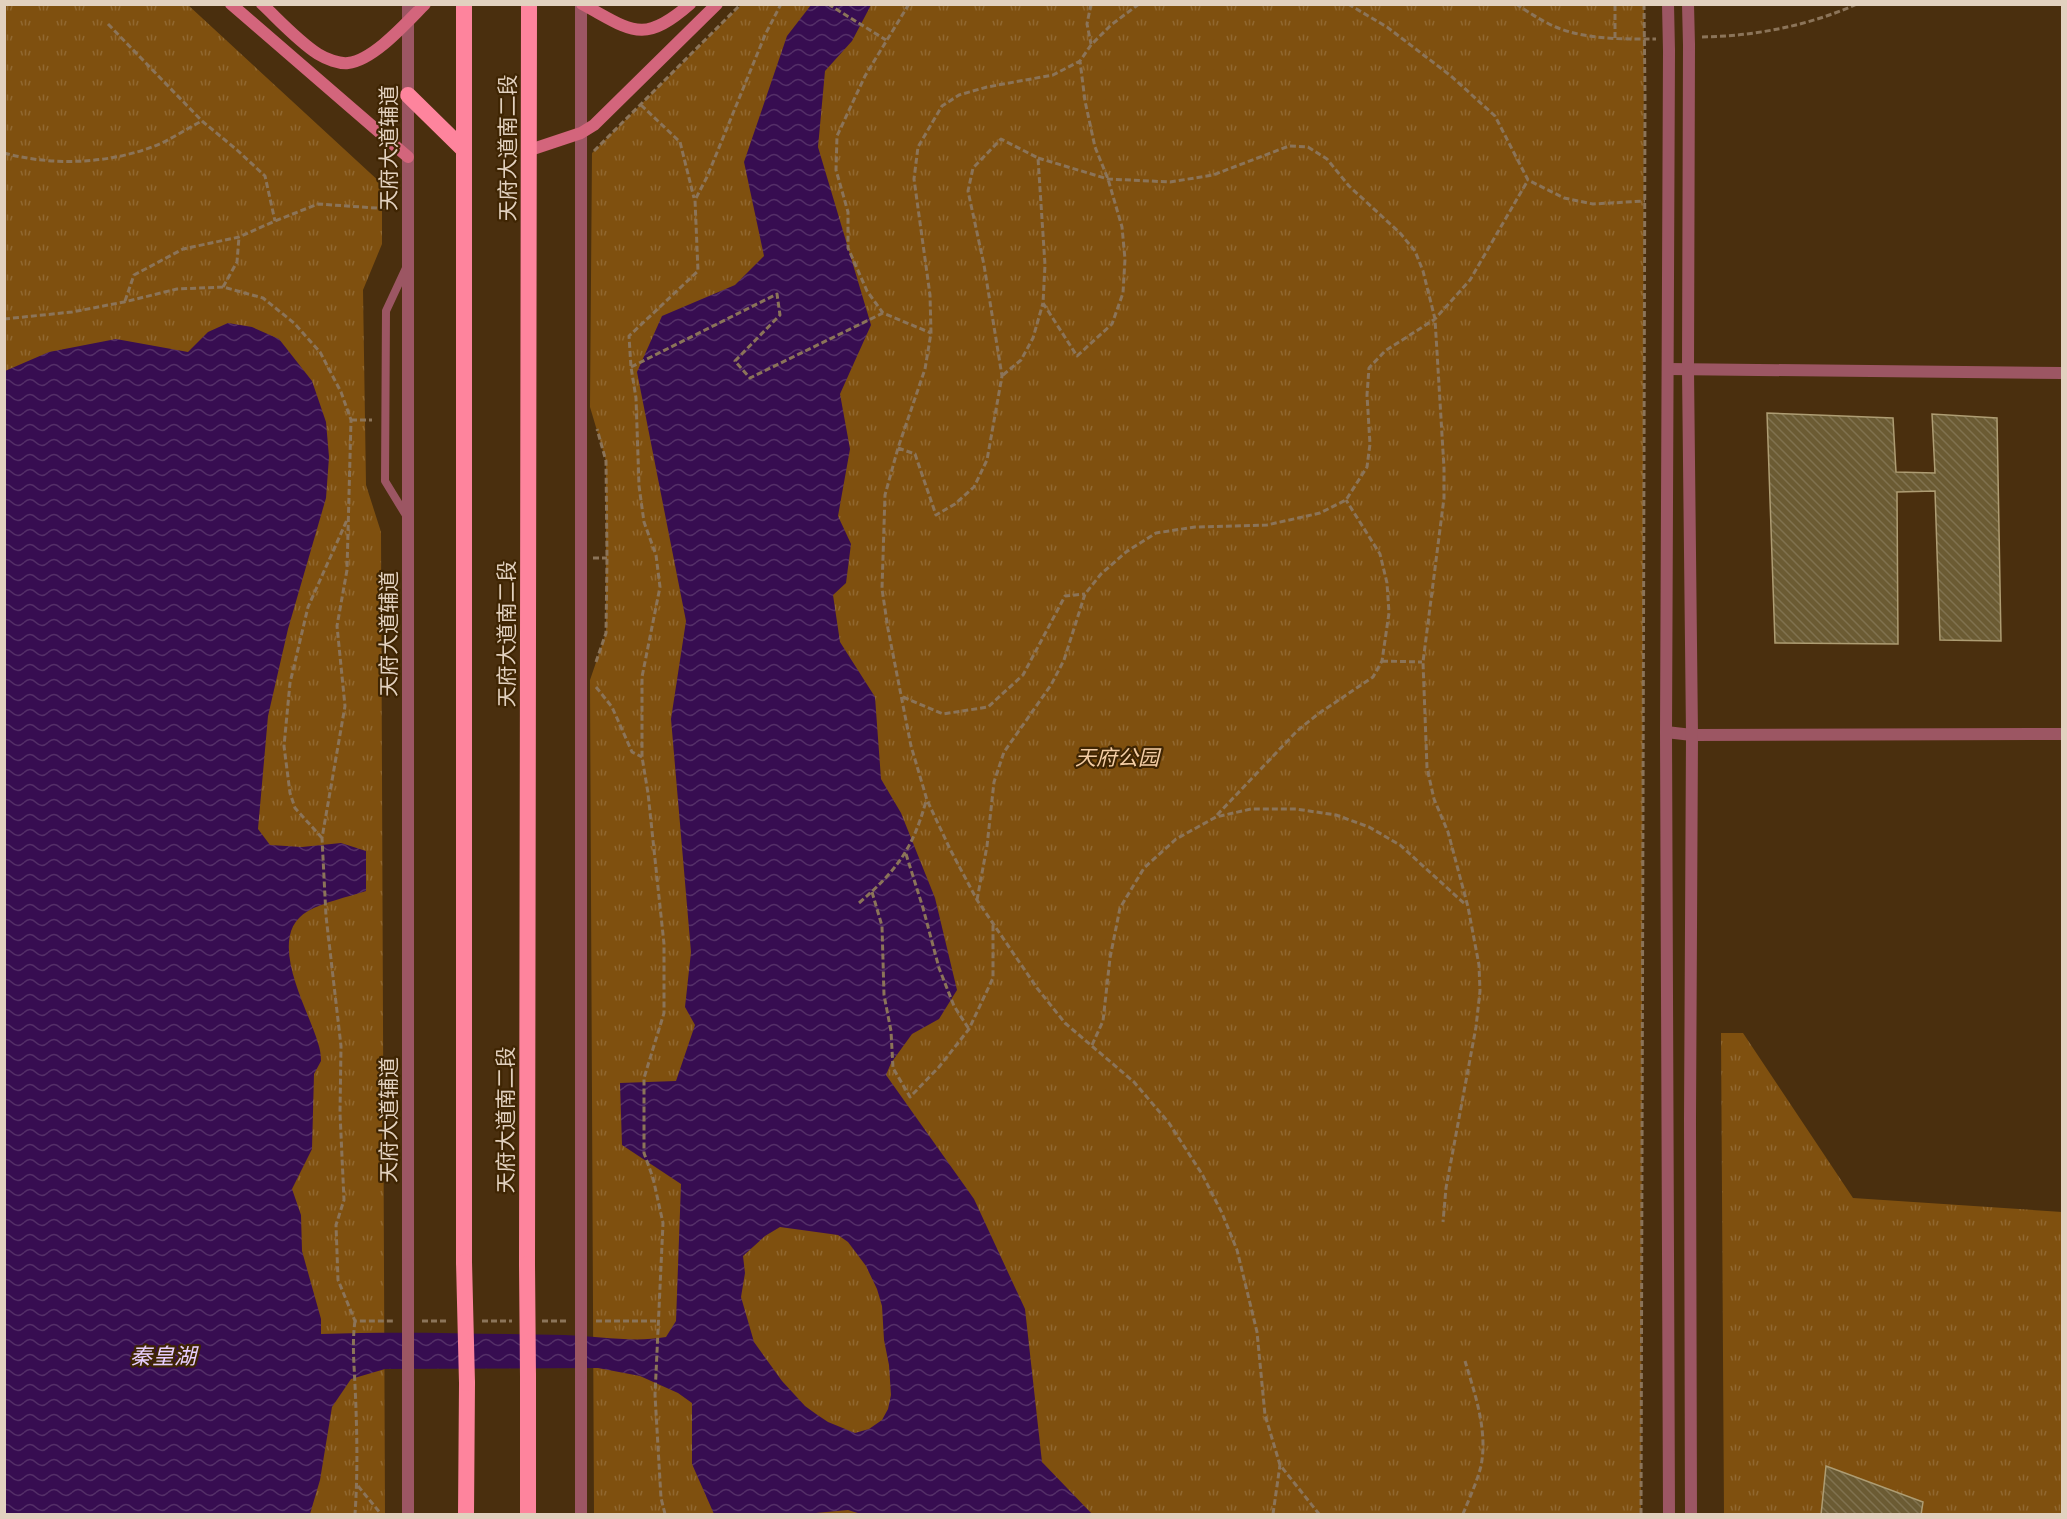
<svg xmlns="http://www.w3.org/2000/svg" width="2067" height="1519" font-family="'PT Serif','Noto Sans SC',serif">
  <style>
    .park { fill: url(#park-tufts) }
    .water { fill: url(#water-waves); fill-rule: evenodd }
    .building { fill: url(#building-back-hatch); stroke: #ae9d73; stroke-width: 1.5 }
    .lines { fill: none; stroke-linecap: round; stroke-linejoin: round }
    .path { stroke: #8b7459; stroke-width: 3; stroke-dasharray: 6 3; stroke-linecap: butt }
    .service { stroke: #9c5663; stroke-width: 8 }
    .minor { stroke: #9c5663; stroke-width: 12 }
    .tertiary { stroke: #9c5663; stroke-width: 12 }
    .secondary { stroke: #d3657c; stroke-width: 12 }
    .trunk { stroke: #fe849d; stroke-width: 16 }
    .path-bridge { stroke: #8b7459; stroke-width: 3; stroke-dasharray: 6 3; stroke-linecap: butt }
    .tertiary-bridge { stroke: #9c5663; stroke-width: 12 }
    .trunk-bridge { stroke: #fe849d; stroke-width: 16 }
    .labels { text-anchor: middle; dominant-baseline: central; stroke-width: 4.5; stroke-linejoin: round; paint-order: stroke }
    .street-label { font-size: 21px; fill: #e2d1bf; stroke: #3f2503 }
    .park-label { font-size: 21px; font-style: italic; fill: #f5cea5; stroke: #3f2503 }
    .water-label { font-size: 22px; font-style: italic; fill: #e7cefe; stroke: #3f2503 }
  </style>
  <defs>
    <pattern id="park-tufts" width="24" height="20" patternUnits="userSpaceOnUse" patternTransform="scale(1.5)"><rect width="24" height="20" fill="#7f500f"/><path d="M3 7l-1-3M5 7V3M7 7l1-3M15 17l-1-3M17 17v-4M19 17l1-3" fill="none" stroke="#916830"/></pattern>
    <pattern id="water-waves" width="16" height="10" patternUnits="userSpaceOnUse" patternTransform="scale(1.5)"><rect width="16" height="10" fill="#370d51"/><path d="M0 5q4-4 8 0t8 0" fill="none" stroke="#542f68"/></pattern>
    <pattern id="building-back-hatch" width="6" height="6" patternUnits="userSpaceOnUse" patternTransform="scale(1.5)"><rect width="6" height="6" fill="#6b5b33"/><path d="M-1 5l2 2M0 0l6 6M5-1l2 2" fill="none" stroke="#80724f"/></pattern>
  </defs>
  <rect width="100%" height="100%" fill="#4a2f0e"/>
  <path class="park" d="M5,5H188L382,184V244L363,290L366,485L381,532L385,1514H5Z
    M741,5H1644L1641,1514H594L590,680L606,633V461L590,407L592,153Z
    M1721,1033H1743L1853,1198L2062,1212V1514H1724Z"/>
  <path class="water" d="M811,5H871L852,41L825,71L818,147L871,325L840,394L850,449L838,516L851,544L846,583L833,595L840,642L875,697L881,779L901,813L935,898L957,990L939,1019L912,1034L891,1063L886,1075L974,1199L1025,1309L1042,1462L1092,1514H861L848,1510L805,1514H714L692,1464V1403L678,1393L640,1376L598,1368L385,1369L351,1379L332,1407L320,1480L310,1514H5V371L49,352L116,339L188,352L208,332L228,323L252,327L279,339L312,381L326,422L329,457L326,498L288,629L268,716L258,829L270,845L302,847L341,843L366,851V891C348,897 324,902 308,911C264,936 308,1008 318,1043C320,1049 321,1055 321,1061L314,1074L312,1149L292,1189L301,1215L302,1251L321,1319V1334C403,1331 484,1334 565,1335C598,1336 634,1343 666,1337L676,1321L681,1184L622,1145L620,1083L676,1081L695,1025L685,1007L691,952L671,719L686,621L637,372L662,316L735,285L764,256L744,162L787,36ZM780,1227L838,1235L848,1242L866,1266L877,1289L882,1306L884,1340L889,1365L891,1395L888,1409L882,1420L869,1429L855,1433L828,1422L816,1414L805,1406L782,1381L754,1342L741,1297L745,1273L743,1256L765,1236Z"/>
  <path class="building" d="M1767,413L1893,418L1896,472L1935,473L1932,414L1997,418L2001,641L1940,640L1935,491L1897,492L1898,644L1775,643Z
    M1826,1466L1923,1502L1921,1515H1821Z"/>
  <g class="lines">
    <path class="path" d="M828,4L886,40
      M909,4L865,76L837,136L836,170L848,212V248L867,291L883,313L931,333
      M1091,4L1087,24L1091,44
      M1139,4L1111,25L1091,45L1080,61L1053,75L987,87L959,95L942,106L918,147L914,179L930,295L931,333L925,369L898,448L885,495L882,589L888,629L911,746L927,800L950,849L977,900L1037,988L1065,1023L1134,1082L1169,1123L1202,1174L1222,1213L1237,1250L1257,1332L1265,1415L1280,1465L1319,1514
      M1348,4L1387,27L1451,76L1495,116L1528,180L1564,198L1593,204L1645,201
      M1516,4C1527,11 1537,18 1549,24C1581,40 1621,39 1656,39
      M108,24L202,121L237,150L265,176L275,221
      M1702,37C1755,36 1808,26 1857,4
      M1615,38V4
      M641,105L680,142L694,198
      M594,151L741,4
      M4,153C52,166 106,164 152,147C169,141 186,129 202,121
      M1038,158L1108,179L1170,182L1213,175L1289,146L1308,147L1327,159L1349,186L1400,233L1415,251L1423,271L1435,319L1444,468V498L1423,662L1427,768L1434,799L1448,832L1468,907L1479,965L1480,991L1476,1027L1446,1188L1443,1222
      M223,287L237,262L239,237
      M125,301L134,275L183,249L239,237L275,221L318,204L390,209
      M4,319L72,312L124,302L177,289L223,287L263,298L294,323L320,352L341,392L351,420L347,570L337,626L345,706L322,838L326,916L341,1046L340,1113L344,1200L336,1225L338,1280L355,1321H395
      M631,367L777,294L780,315L735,361L750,378L883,313
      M1003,375L1021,360L1033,338L1043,303
      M351,420H372
      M898,448L915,454L936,515L955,504L974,487L987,460L1002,376L984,265L968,191L973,168L1001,139L1038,158L1045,265L1043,303L1077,356L1112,324L1123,293L1125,259L1122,227L1108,179L1095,147L1085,101L1080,61
      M593,558H607
      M1382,661L1422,662
      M596,662L606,633L607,558L606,461L597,429
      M596,687L612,707L632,752L642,757
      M903,697L943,714L988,707L1023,675L1065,596L1085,594
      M1217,815L1297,731L1318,714L1373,677L1382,661L1389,613L1387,583L1380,554L1346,500
      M322,838L295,808L290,793L284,746L290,683L308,607L347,520
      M906,854L923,908L939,968L954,1006L969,1029
      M872,892L882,926L884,995L891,1031L893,1068L910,1097L939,1067L969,1029L993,978V923
      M977,900L987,846L994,782L1004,752L1051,685L1064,660L1085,594L1101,574L1126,552L1156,533L1195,527L1267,525L1320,513L1346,500L1367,467L1370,444L1367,395L1369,368L1385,351L1435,319L1470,280L1528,180
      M859,903C896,871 913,849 926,801
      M1092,1045L1103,1021L1110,958L1120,908L1144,868L1176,839L1216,817L1251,809H1296L1336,815L1369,827L1400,845L1466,905
      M355,1321C352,1343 354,1363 355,1385C357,1428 358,1472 355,1514
      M422,1321H449
      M482,1321H512
      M542,1321H569
      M596,1321H658
      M358,1486L381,1514
      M665,1514L661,1498L655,1395L663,1223L653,1178L644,1153V1078L664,1013V944L648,793L642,757V677L660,587L656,555L644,522L639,486L636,398L631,367L629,336L698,271L695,200L707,177L765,35L781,4
      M1273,1514L1280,1465
      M1463,1514C1469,1499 1477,1482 1481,1466C1488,1431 1475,1394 1465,1361
      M1641,1514L1645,97"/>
    <path class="service" d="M406,268L386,311L385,481L407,517"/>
    <path class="minor" d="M1668,369L2062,373
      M1666,732L1692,735L2062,734"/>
    <path class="tertiary" d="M408,4V1264
      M1689,45L1688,370L1692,735L1690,1120L1691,1514
      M1669,51L1666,732L1669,1514
      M581,1263V4
      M581,1373V1514
      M408,1375V1514"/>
    <path class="secondary" d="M231,4L408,157
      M262,4C280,21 298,41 318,54C326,59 339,64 348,63C374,60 407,22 425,4
      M582,4C631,30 642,46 690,4
      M530,150L581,133L594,125L717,4"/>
    <path class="trunk" d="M464,4V1262
      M408,95L464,150
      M527,1264L529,4
      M466,1514L467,1383
      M528,1514V1376"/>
    <path class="path-bridge" d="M1644,4L1645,97"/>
    <path class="tertiary-bridge" d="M1668,4L1669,51
      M1688,4L1689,45
      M581,1263V1373
      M408,1264V1375"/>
    <path class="trunk-bridge" d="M464,1262L467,1383
      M527,1264L528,1376"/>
  </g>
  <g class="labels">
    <g class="street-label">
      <text transform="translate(388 148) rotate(-90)">天府大道辅道</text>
      <text transform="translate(507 148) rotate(-90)">天府大道南二段</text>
      <text transform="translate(388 634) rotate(-90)">天府大道辅道</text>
      <text transform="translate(506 634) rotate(-90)">天府大道南二段</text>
      <text transform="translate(388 1120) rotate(-90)">天府大道辅道</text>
      <text transform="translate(505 1120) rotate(-90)">天府大道南二段</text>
    </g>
    <g class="park-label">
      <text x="1117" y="757">天府公园</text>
    </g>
    <g class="water-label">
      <text x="163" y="1355">秦皇湖</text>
    </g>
  </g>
  <rect width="2067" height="1519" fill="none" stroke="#e2d1bf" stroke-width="12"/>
</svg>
